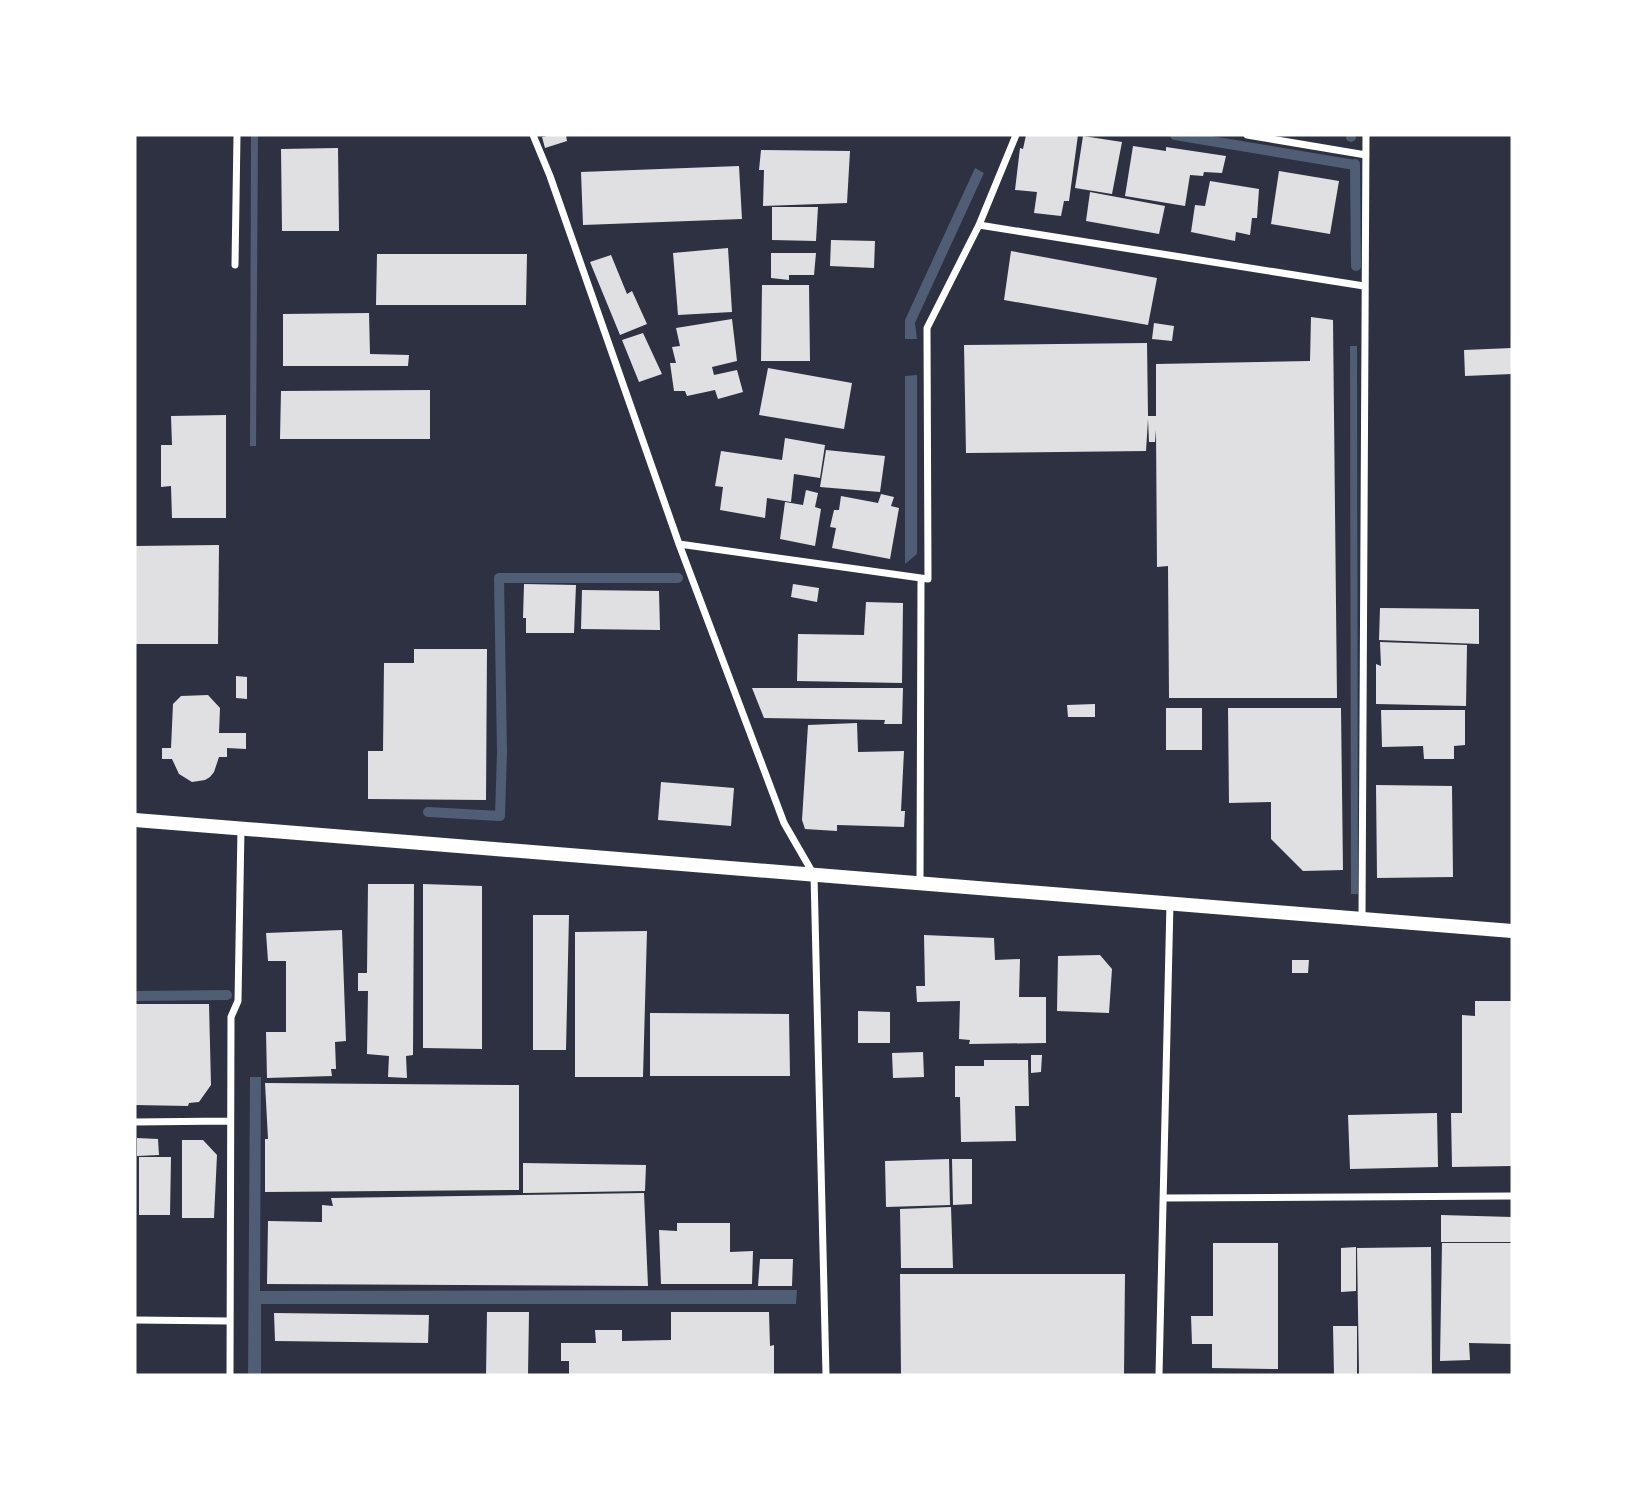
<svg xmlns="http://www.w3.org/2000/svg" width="1647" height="1510" font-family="'Source Sans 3',sans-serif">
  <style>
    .water { fill: #4f5d75 }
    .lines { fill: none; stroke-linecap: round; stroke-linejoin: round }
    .stream { stroke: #4f5d75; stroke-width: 10 }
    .building { fill: #e0e0e3 }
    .minor { stroke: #fff; stroke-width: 7 }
    .secondary { stroke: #fff; stroke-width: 14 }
  </style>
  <rect width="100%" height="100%" fill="#2d3142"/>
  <path class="water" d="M251,135H258L256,446H250Z
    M975,168L984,173L915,323L917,339H905V320Z
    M1350,346H1357L1358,894H1351Z
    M917,375V554L905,564V376Z
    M250,1077H261L260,1291L797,1290L796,1304H261V1375H248Z"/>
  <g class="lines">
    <path class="stream" d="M1175,135L1355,165
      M1351,137V135
      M1355,164L1356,266
      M428,812L500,816L502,752L499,578H678
      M135,996L227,995"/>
  </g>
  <path class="building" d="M552,135H566L567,141L545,148L542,137Z
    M1026,135H1078L1069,201H1064L1061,216L1034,213L1037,192L1015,190L1020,148L1023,149Z
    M1083,136L1122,142L1112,194L1075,188Z
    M1133,146L1166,151V147L1226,156L1222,173L1204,172L1203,176L1190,175L1185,206L1125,196Z
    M338,148L339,231H282L281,149Z
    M761,150L850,151L847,203L763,206L764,170H759Z
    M739,166L742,219L583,225L581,172Z
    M1279,171L1339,181L1330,234L1271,224Z
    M1210,181L1259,189L1257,218H1252L1250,235L1236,232L1235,241L1191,232L1195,205L1205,206Z
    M1090,192L1165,206L1159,234L1086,221Z
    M772,207H818L816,241L772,240Z
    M831,240L875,241L874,268L830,266Z
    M728,248L732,312L678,315L673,253Z
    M1011,251L1157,278L1148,325L1004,300Z
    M771,253H816L814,275H789V280L771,278Z
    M377,254H527L526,305H376Z
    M611,255L627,294L632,291L647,324L620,335L590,262Z
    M762,285H809L810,361H761Z
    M369,313L370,354L409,355L408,366H283V314Z
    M1311,317L1333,320L1337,698H1169L1168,566L1157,567L1156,430L1155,442H1149L1148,419L1146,451L966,453L964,345L1147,343L1148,416H1156V364L1310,361Z
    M732,319L737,361L712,367L714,375L737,370L743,392L718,399L715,390L687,396L685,391H674L670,363H676L672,347L680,346L676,328Z
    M1154,323L1174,326L1172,341L1152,339Z
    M643,333L662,374L639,382L622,340Z
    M1512,348V374L1465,376L1464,350Z
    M768,368L852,383L844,429L759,415Z
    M430,390V439H280L281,391Z
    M226,415V518H172L171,486L161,487V445H172L171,416Z
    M785,438L825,445L820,478L794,474L791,502L767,498L765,518L720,510L723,487L715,486L721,451L782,460Z
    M826,450L885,456L880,492L820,487Z
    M806,490L818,493L815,507L821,509L815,546L780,539L785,502L803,505Z
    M881,494L894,497L891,506L899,508L890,559L832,548L836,528L830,527L834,510H839L841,496L878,503Z
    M219,545L218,644H135V546Z
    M524,584L576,585L574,633H526V618H523Z
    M793,584L819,588L817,602L791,597Z
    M582,590L659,591L660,630L581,629Z
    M866,602L903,603L902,683L797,681L798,634L864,635Z
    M1380,608L1479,609V644L1379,640Z
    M1380,642L1467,645L1466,706L1376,704V664L1381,666Z
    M414,649H487L486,800L368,799V751H383L384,663H414Z
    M236,676L247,677V699L236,698Z
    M752,688H903L902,724H884L885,720L764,718Z
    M208,695L220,708L219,733H246V749L227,748V757H219L214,772L210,777L205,780L192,782L179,774L172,759H162V748H171L173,704L181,696Z
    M1095,704V717H1068L1067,705Z
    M1166,708H1202V750H1166Z
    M1228,708H1341L1343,870L1303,871L1271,839V802L1229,803Z
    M1381,710H1465V745L1454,746V759H1424L1423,746L1382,747Z
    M857,723L858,752L904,751L901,811H905L904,827L837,825V831L805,829L802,820L808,725Z
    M661,782L734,788L731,826L658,820Z
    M1376,785L1452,786L1453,877L1377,878Z
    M368,884H414L413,1055L406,1056L407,1078L388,1077L389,1056L367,1054L368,991H358V973H367Z
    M423,884L482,886V1049L423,1048Z
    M533,915H569L566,1050H533Z
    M342,930L346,1041L335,1042L336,1069H331L332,1076L267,1078L266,1032H286V961H268L266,933Z
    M647,931L643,1077H575V932Z
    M924,935L994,938L995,960L1020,959L1019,997H1046V1043L969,1044L970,1040L959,1039L960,1001L917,1002L916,986H925Z
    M1100,955L1112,969L1109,1013L1057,1011L1058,956Z
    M1292,960H1309L1308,973H1292Z
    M1475,1001H1512V1166L1452,1167L1451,1113H1462V1015L1475,1016Z
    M135,1004H209L211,1085L199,1102L189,1103L188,1106L135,1105Z
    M858,1011L890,1012V1043H858Z
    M650,1013L789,1014L790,1076H650Z
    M923,1052L924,1077L893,1078L892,1053Z
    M1031,1055H1042L1041,1072L1031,1073Z
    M984,1060H1028L1029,1106H1015L1016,1141L961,1142L960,1097H955V1066H984Z
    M265,1083L519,1085V1190L265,1192V1139H268Z
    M1437,1113L1438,1167L1350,1169L1348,1115Z
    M137,1138L158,1139L159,1155L137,1156Z
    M182,1140H203L217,1155L214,1218H182Z
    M139,1157H171L170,1215H139Z
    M949,1159L950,1205L886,1207L885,1161Z
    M952,1159H972V1204L953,1205Z
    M523,1163L646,1165L645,1191L523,1193Z
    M644,1193L648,1286L267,1284L268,1221L322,1222V1205L333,1206L331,1198Z
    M951,1207L953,1268H901L900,1209Z
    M1441,1215L1512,1217V1242H1441Z
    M677,1223H730V1252L753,1251L752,1284H661L659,1230L677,1231Z
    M1213,1243H1278V1369L1212,1368V1344H1192L1191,1316H1213Z
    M1442,1243H1512V1344L1469,1343L1470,1360L1440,1361Z
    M1356,1247V1291L1341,1292V1248Z
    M1431,1247L1432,1375H1359L1357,1248Z
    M760,1259H793L792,1286H758Z
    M900,1274H1125L1124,1375H901Z
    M487,1312H529L528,1375H486Z
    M671,1312H769L770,1346L774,1345V1375H569V1361H561V1343H596L595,1330H622V1341L671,1340Z
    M274,1313L429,1315L428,1343L275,1341Z
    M1333,1326H1357V1375H1334Z"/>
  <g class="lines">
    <path class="minor" d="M533,135L550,176L679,544L784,823L814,875L826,1375
      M1247,135L1366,155
      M979,225L1016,135
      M235,265L237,135
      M679,544L928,579L927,328L979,225L1364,286
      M920,883L921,578
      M1362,918L1366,135
      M135,1122L230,1121
      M1165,1198L1512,1196
      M135,1320L229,1321
      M230,1375L231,1017L238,1001L241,828
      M1159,1375L1170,903"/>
    <path class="secondary" d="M135,820L1512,931"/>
  </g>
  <rect width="1647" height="1510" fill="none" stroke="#ffffff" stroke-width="273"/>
</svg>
